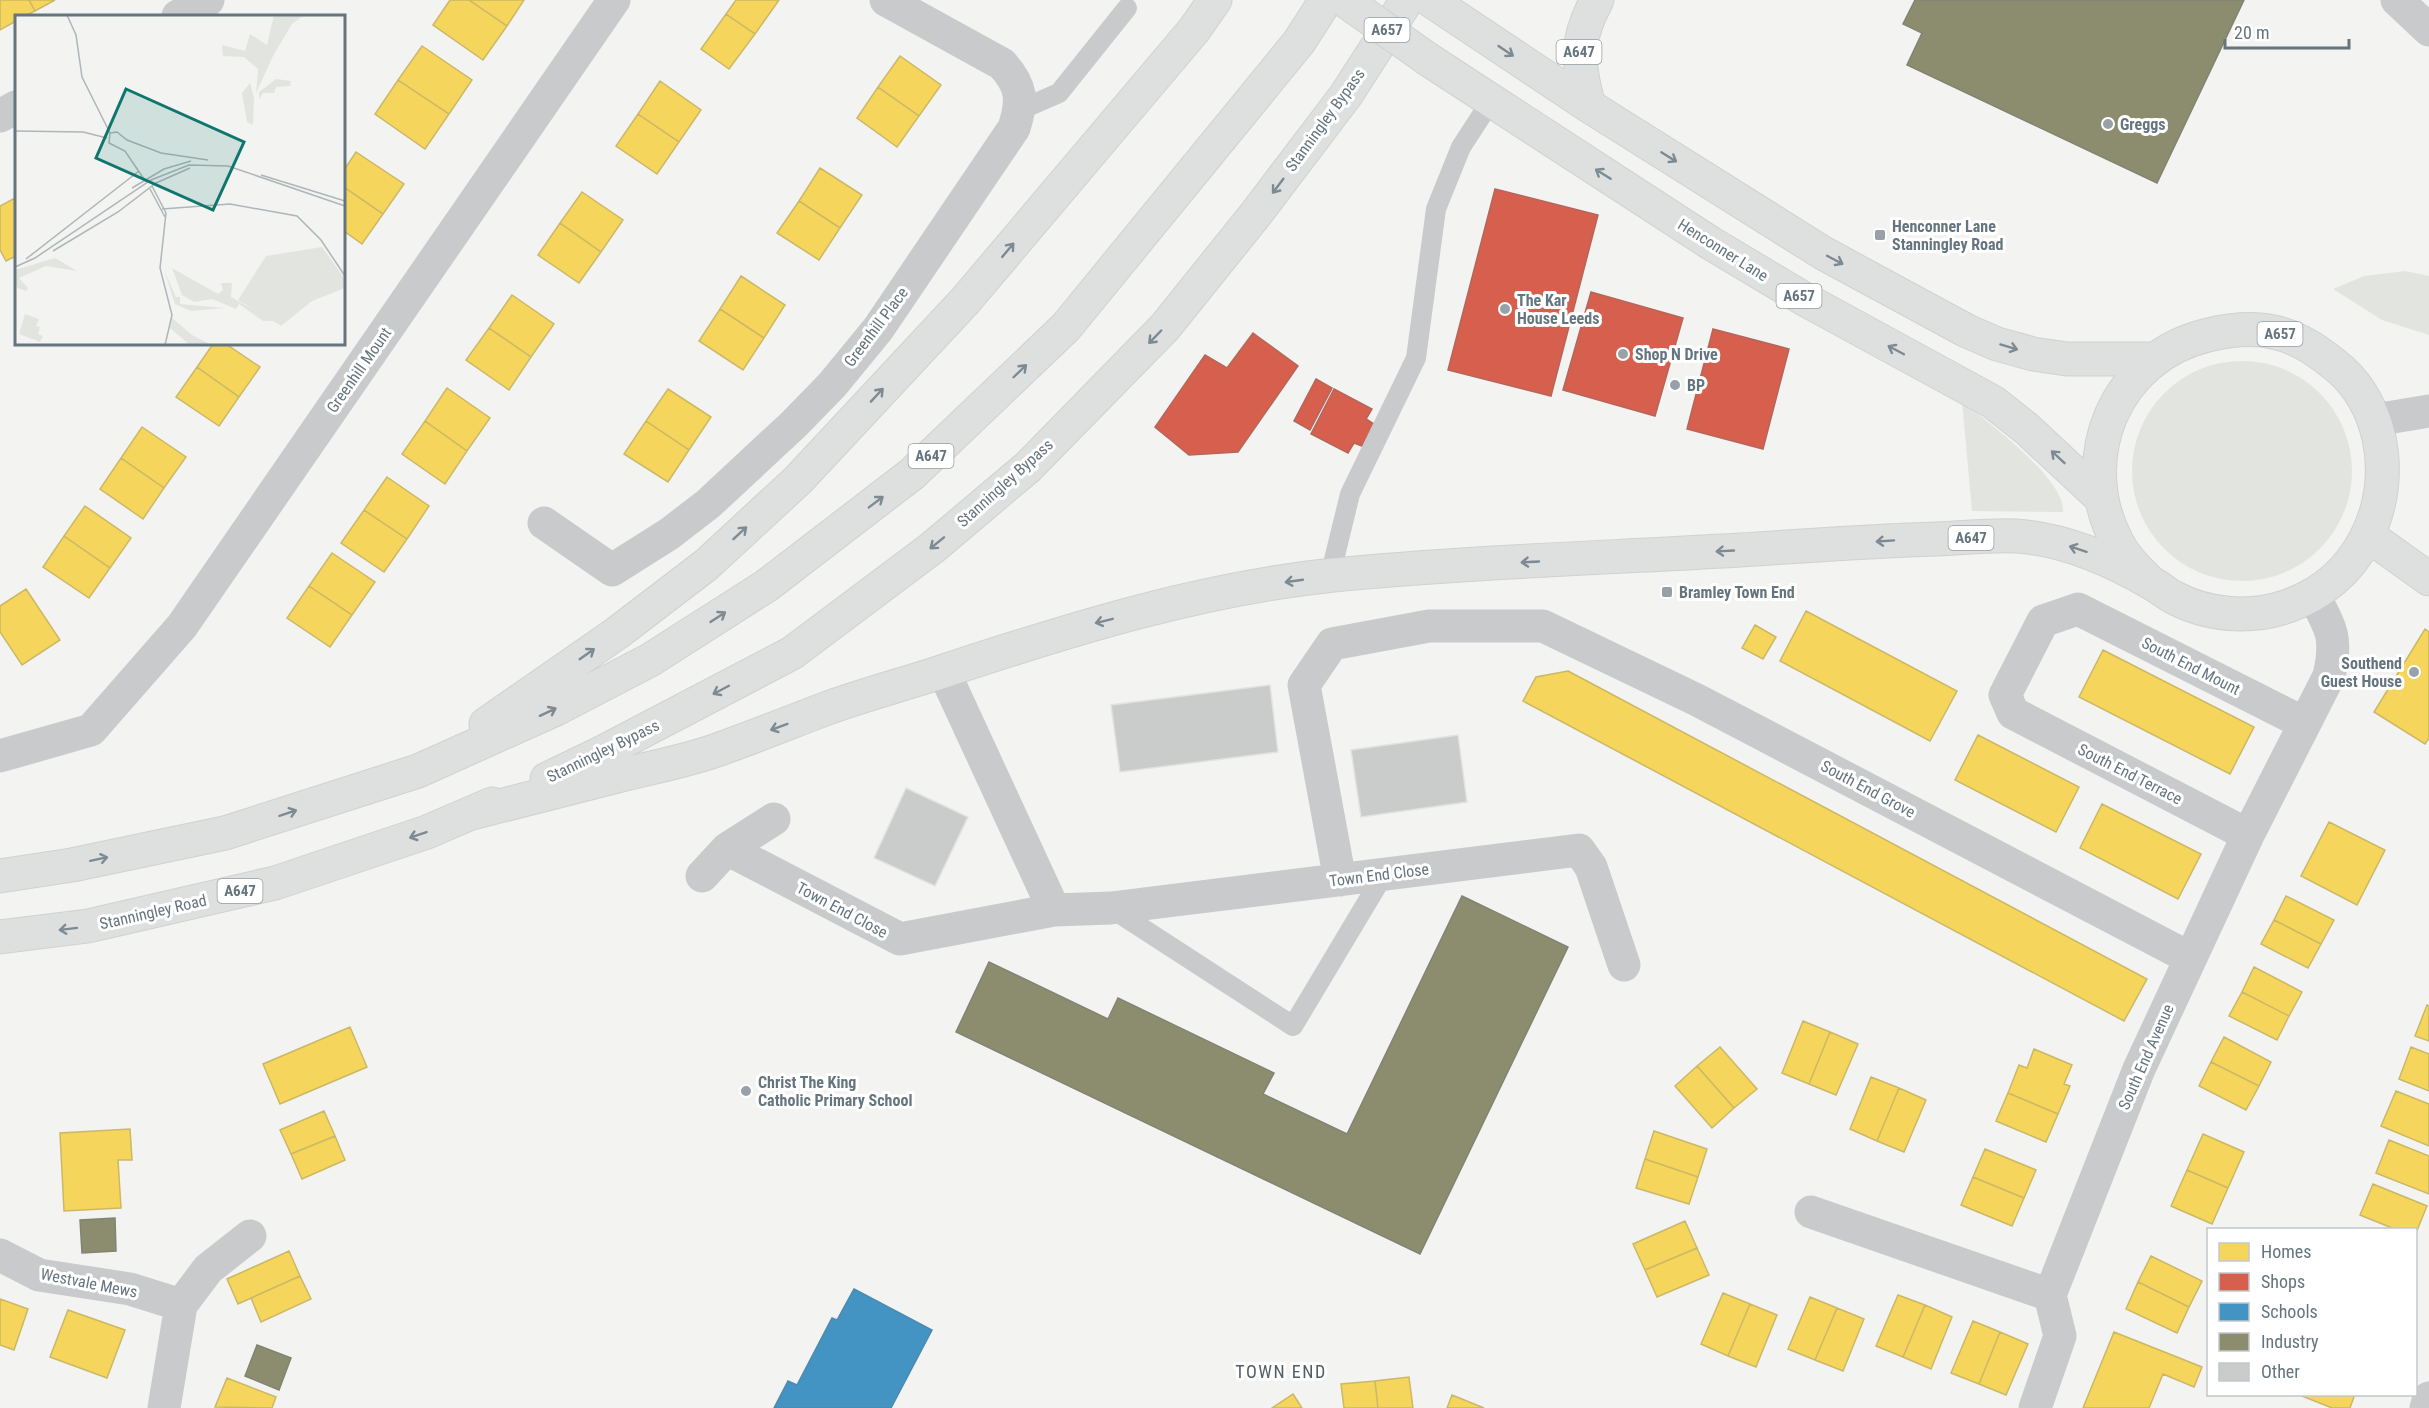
<svg xmlns="http://www.w3.org/2000/svg" width="2429" height="1408" font-family="'Roboto Condensed',sans-serif">
  <style>
    .grass { fill: #e2e5df }
    .homes { fill: #f6d55c; stroke: #cab866; stroke-width: 1.5 }
    .shops { fill: #d6604d; stroke: #b4665c; stroke-width: 1.5 }
    .schools { fill: #4393c3; stroke: #4d8aaf; stroke-width: 1.5 }
    .industry { fill: #8c8c6e; stroke: #808573; stroke-width: 1.5 }
    .building { fill: #cacbcb; stroke: #e2e2e1; stroke-width: 1.5 }
    .lines { fill: none; stroke-linecap: round; stroke-linejoin: round }
    .primary-casing { stroke: #d0d1d1; stroke-width: 35 }
    .service { stroke: #c8cacb; stroke-width: 20 }
    .minor { stroke: #c8cacb; stroke-width: 33 }
    .tertiary { stroke: #c8cacb; stroke-width: 33 }
    .primary { stroke: #dedfdf; stroke-width: 33 }
    .primary-bridge-casing { stroke: #d0d1d1; stroke-width: 35; stroke-linecap: butt }
    .primary-bridge { stroke: #dedfdf; stroke-width: 33 }
    .oneway { stroke: #7d8a92 }
    .poi-dot { fill: #97a1a7; stroke: #fff; stroke-width: 2 }
    .labels { text-anchor: middle; dominant-baseline: central; stroke-width: 6; stroke-linejoin: round; paint-order: stroke }
    .shield { fill: #fff; stroke: #939ea5; stroke-width: 1.5 }
    .shield-label { font-size: 15px; font-weight: bold; fill: #65757f }
    .street-label { font-size: 16px; fill: #65757f; stroke: #fff }
    .poi-label { font-size: 16px; font-weight: bold; fill: #65757f; stroke: #fff; text-anchor: start }
    .neighbourhood-label { font-size: 18px; letter-spacing: 1.5px; fill: #525e65; stroke: #fff }
    .inset-road { fill: none; stroke: #adb6b9; stroke-width: 1.5 }
    .view { fill: #0f766e; fill-opacity: 0.15; stroke: #0f766e; stroke-width: 3 }
    .inset-edge { fill: none; stroke: #65757f; stroke-width: 3 }
  </style>
  <rect width="100%" height="100%" fill="#f3f3f1"/>
  <path class="grass" d="M2405,271L2429,276V335L2382,320L2333,289L2364,276Z
    M2132 471a110 110 0 1 1 220 0a110 110 0 1 1-220 0Z
    M1962,401C1987,422 2066,479 2063,512L1972,511Z"/>
  <path class="homes" d="M0,0H29L35,11L25,16H16V21L0,30Z
    M29,0H55L35,11Z
    M450,0H469L507,26L483,60L433,25Z
    M469,0H524L507,26Z
    M736,0H779L755,34L726,14Z
    M726,14L755,34L729,69L701,49Z
    M422,46L472,80L449,114L398,80Z
    M900,56L941,85L919,116L878,87Z
    M398,80L449,114L425,149L375,114Z
    M660,81L701,110L679,142L638,114Z
    M878,87L919,116L897,147L857,118Z
    M638,114L679,142L657,174L616,146Z
    M356,152L404,184L383,214L344,187V170Z
    M820,168L862,195L840,228L799,201Z
    M344,187L383,214L362,244L344,231Z
    M582,192L623,220L601,252L560,223Z
    M15,198L16,256L6,261L0,250V206Z
    M799,201L840,228L819,260L777,233Z
    M560,223L601,252L579,283L538,255Z
    M741,276L785,305L764,338L720,309Z
    M512,295L554,324L531,357L489,328Z
    M720,309L764,338L743,370L699,341Z
    M489,328L531,357L509,390L466,360Z
    M213,344H226L260,367L239,397L197,367Z
    M197,367L239,397L219,426L176,397Z
    M447,388L490,418L467,451L425,421Z
    M668,389L711,417L689,450L646,421Z
    M425,421L467,451L445,484L402,454Z
    M646,421L689,450L668,482L624,454Z
    M142,427L186,457L164,488L121,458Z
    M121,458L164,488L143,519L100,489Z
    M387,477L429,506L407,539L364,510Z
    M85,506L131,538L110,568L64,536Z
    M364,510L407,539L384,572L341,543Z
    M64,536L110,568L89,598L43,567Z
    M332,553L375,582L352,615L309,586Z
    M309,586L352,615L330,647L287,618Z
    M26,589L60,640L22,665L0,632V606Z
    M1806,611L1957,691L1930,741L1780,661Z
    M1755,625L1776,637L1763,659L1742,648Z
    M2425,629L2429,632V738L2425,744L2374,712Z
    M2103,650L2254,727L2230,774L2079,697Z
    M1568,671L2147,979L2124,1021L1523,701L1536,677Z
    M1978,735L2079,787L2056,832L1955,780Z
    M2102,804L2201,854L2178,899L2080,848Z
    M2329,822L2385,850L2357,905L2301,876Z
    M2286,896L2334,920L2321,944L2274,920Z
    M2274,920L2321,944L2308,968L2261,944Z
    M2254,967L2302,992L2289,1016L2242,992Z
    M2242,992L2289,1016L2277,1040L2229,1016Z
    M2427,1005L2429,1006V1041L2415,1036Z
    M1803,1021L1830,1032L1809,1084L1782,1073Z
    M350,1027L367,1067L280,1104L263,1064Z
    M1830,1032L1858,1044L1836,1095L1809,1084Z
    M2224,1037L2271,1062L2259,1086L2211,1062Z
    M1720,1047L1757,1089L1734,1108L1697,1066Z
    M2411,1047L2429,1054V1091L2399,1079Z
    M2034,1049L2072,1065L2064,1084L2070,1086L2058,1114L2008,1093L2019,1065L2027,1068Z
    M2211,1062L2259,1086L2246,1110L2199,1086Z
    M1697,1066L1734,1108L1712,1128L1675,1086Z
    M1871,1077L1899,1088L1877,1141L1850,1129Z
    M1899,1088L1926,1100L1904,1152L1877,1141Z
    M2396,1091L2429,1104V1146L2381,1126Z
    M2008,1093L2058,1114L2046,1142L1996,1121Z
    M324,1111L335,1136L291,1154L280,1130Z
    M130,1129L132,1160H118L121,1208L64,1211L60,1133Z
    M1654,1131L1707,1149L1698,1177L1645,1159Z
    M2203,1134L2244,1152L2228,1188L2187,1170Z
    M335,1136L345,1160L302,1179L291,1154Z
    M2389,1140L2429,1156V1194L2376,1173Z
    M1985,1149L2036,1170L2024,1198L1973,1177Z
    M1645,1159L1698,1177L1689,1204L1636,1188Z
    M2187,1170L2228,1188L2212,1224L2171,1206Z
    M1973,1177L2024,1198L2012,1226L1961,1205Z
    M2373,1184L2427,1206L2416,1233V1230H2397L2360,1215Z
    M1685,1221L1697,1248L1645,1270L1633,1244Z
    M1697,1248L1709,1275L1657,1297L1645,1270Z
    M289,1251L300,1276L238,1304L227,1279Z
    M2151,1256L2202,1281L2189,1307L2138,1282Z
    M300,1276L311,1299L261,1322L251,1298Z
    M2138,1282L2189,1307L2177,1333L2126,1309Z
    M1723,1293L1750,1304L1728,1356L1701,1344Z
    M1898,1295L1925,1305L1903,1357L1876,1346Z
    M1810,1297L1837,1308L1815,1360L1788,1349Z
    M0,1299L28,1309L14,1350L0,1345Z
    M1750,1304L1777,1315L1756,1367L1728,1356Z
    M1925,1305L1952,1317L1931,1369L1903,1357Z
    M1837,1308L1864,1319L1843,1371L1815,1360Z
    M68,1310L125,1330L107,1378L50,1357Z
    M1973,1321L2000,1332L1979,1384L1951,1373Z
    M2000,1332L2028,1344L2006,1395L1979,1384Z
    M2114,1332L2202,1367L2194,1387L2163,1374L2149,1408H2083Z
    M1409,1377L1413,1408H1378L1375,1381Z
    M227,1378L276,1397L272,1408L215,1407Z
    M1375,1381L1378,1408H1344L1341,1384Z
    M1293,1394L1302,1408H1272Z
    M2297,1394H2355L2350,1408H2332Z
    M1452,1395L1484,1408H1447Z"/>
  <path class="shops" d="M1495,189L1598,215L1551,396L1448,370Z
    M1591,292L1683,318L1655,416L1563,390Z
    M1713,329L1789,349L1763,449L1687,429Z
    M1253,333L1298,366L1238,452L1189,455L1155,427L1205,355L1227,368Z
    M1316,379L1332,388L1310,430L1294,421Z
    M1334,389L1372,409L1366,419L1374,424L1362,446L1354,443L1348,453L1311,434Z"/>
  <path class="schools" d="M854,1289L932,1330L891,1408H774L788,1381L797,1385L832,1318L837,1320Z"/>
  <path class="industry" d="M1915,0H2244L2157,183L1907,65L1922,33L1903,24Z
    M1462,896L1568,947L1420,1254L956,1032L989,962L1108,1019L1118,998L1274,1073L1263,1094L1347,1134Z
    M115,1218L116,1251L82,1253L80,1220Z
    M257,1345L291,1358L279,1390L245,1376Z"/>
  <path class="building" d="M1270,685L1278,752L1120,772L1111,705Z
    M1458,735L1467,802L1361,817L1351,750Z
    M906,788L968,817L935,886L874,858Z"/>
  <g class="lines">
    <g class="primary-casing">
      <path id="primary" d="M1430,0L1589,106L1823,253L1967,331L1997,344L2033,354L2067,359H2154
        M1429,60L1712,244L1806,300L1993,402L2027,429L2100,497
        M1589,106C1577,63 1575,40 1597,0
        M2369,536L2429,579
        M486,724L617,633L706,565L798,480L965,301L1194,30L1215,0
        M547,779L603,752L792,653L932,548L1028,467L1165,327L1255,215L1346,95L1407,0
        M472,813C523,800 574,787 625,774C655,767 685,761 714,751C751,738 788,723 825,709C866,694 909,683 950,669C1075,628 1201,589 1333,575C1468,562 1604,558 1740,550C1805,546 1871,541 1937,539C1963,538 1989,535 2016,536C2063,539 2110,559 2151,583C2159,587 2166,593 2173,597C2208,616 2251,619 2288,606C2358,582 2394,508 2379,438C2373,412 2361,388 2341,370C2321,353 2299,337 2273,332C2251,327 2229,330 2208,335C2115,357 2073,458 2117,542C2125,558 2138,570 2150,582
        M0,876L72,865L225,833L418,771L556,709L650,660L766,586L912,474L1066,327L1299,42L1326,0
        M0,937L88,926L275,883L427,832L492,804"/>
    </g>
    <path class="service" d="M1020,110L1059,93L1127,8
      M1330,576L1350,494L1416,358L1436,209L1461,147L1491,101
      M1111,908L1293,1026L1384,874"/>
    <path class="minor" d="M2397,0L2429,30
      M544,523L612,570L669,534L708,504L794,424L832,385L878,329L1014,128C1023,100 1022,86 1002,64L886,0
      M944,672L1054,910
      M0,756L91,730L182,626L614,0
      M774,819L727,849L900,939L1054,910L1111,908L1579,850L1591,867L1624,965
      M2248,835L2013,713L2005,695L2043,621L2078,609L2304,723
      M702,876L727,849
      M1340,880L1304,685L1332,644L1429,626H1543L1697,700L2190,958
      M1811,1212L2050,1295L2139,1069L2248,835L2329,676C2338,637 2331,628 2313,595
      M0,1255L39,1275L130,1289L181,1305L164,1408
      M181,1305L208,1269L250,1236
      M2035,1408L2060,1336L2050,1295
      M2426,1408L2429,1398"/>
    <path class="tertiary" d="M178,16L208,0
      M0,116L16,107
      M2375,420L2429,411"/>
    <use href="#primary" class="primary"/>
    <g class="primary-bridge-casing">
      <path id="primary-bridge" d="M1344,0L1429,60"/>
    </g>
    <use href="#primary-bridge" class="primary-bridge"/>
  </g>
  <defs><path id="oneway-shaft" d="M-6 0H5M1.5-3L5.5 0L1.5 3" fill="none" stroke-width="1.6" stroke-linecap="round" stroke-linejoin="round" transform="scale(1.5)"/></defs>
  <g class="oneway">
    <use href="#oneway-shaft" transform="translate(1506 51) rotate(34)"/>
    <use href="#oneway-shaft" transform="translate(1669 157) rotate(32)"/>
    <use href="#oneway-shaft" transform="translate(1603 174) rotate(-148)"/>
    <use href="#oneway-shaft" transform="translate(1278 186) rotate(127)"/>
    <use href="#oneway-shaft" transform="translate(1008 250) rotate(-50)"/>
    <use href="#oneway-shaft" transform="translate(1835 260) rotate(28)"/>
    <use href="#oneway-shaft" transform="translate(1155 337) rotate(134)"/>
    <use href="#oneway-shaft" transform="translate(2009 347) rotate(17)"/>
    <use href="#oneway-shaft" transform="translate(1896 350) rotate(-152)"/>
    <use href="#oneway-shaft" transform="translate(1020 371) rotate(-44)"/>
    <use href="#oneway-shaft" transform="translate(877 395) rotate(-47)"/>
    <use href="#oneway-shaft" transform="translate(2058 457) rotate(-137)"/>
    <use href="#oneway-shaft" transform="translate(876 502) rotate(-37)"/>
    <use href="#oneway-shaft" transform="translate(740 533) rotate(-43)"/>
    <use href="#oneway-shaft" transform="translate(1885 541) rotate(176)"/>
    <use href="#oneway-shaft" transform="translate(937 543) rotate(141)"/>
    <use href="#oneway-shaft" transform="translate(2078 549) rotate(-162)"/>
    <use href="#oneway-shaft" transform="translate(1725 551) rotate(177)"/>
    <use href="#oneway-shaft" transform="translate(1530 562) rotate(177)"/>
    <use href="#oneway-shaft" transform="translate(1294 581) rotate(172)"/>
    <use href="#oneway-shaft" transform="translate(718 617) rotate(-33)"/>
    <use href="#oneway-shaft" transform="translate(1104 621) rotate(166)"/>
    <use href="#oneway-shaft" transform="translate(587 654) rotate(-35)"/>
    <use href="#oneway-shaft" transform="translate(721 690) rotate(152)"/>
    <use href="#oneway-shaft" transform="translate(548 712) rotate(-25)"/>
    <use href="#oneway-shaft" transform="translate(779 727) rotate(160)"/>
    <use href="#oneway-shaft" transform="translate(288 813) rotate(-18)"/>
    <use href="#oneway-shaft" transform="translate(418 835) rotate(161)"/>
    <use href="#oneway-shaft" transform="translate(99 859) rotate(-12)"/>
    <use href="#oneway-shaft" transform="translate(68 929) rotate(173)"/>
  </g>
  <g class="poi-dot">
    <circle cx="2108" cy="124" r="6"/>
    <rect x="1874" y="229" width="12" height="12" rx="3"/>
    <circle cx="1505" cy="309" r="6"/>
    <circle cx="1623" cy="354" r="6"/>
    <circle cx="1675" cy="385" r="6"/>
    <rect x="1661" y="586" width="12" height="12" rx="3"/>
    <circle cx="2414" cy="672" r="6"/>
    <circle cx="746" cy="1091" r="6"/>
  </g>
  <g class="labels">
    <g class="shield">
      <rect x="1364.5" y="18" width="45" height="24" rx="4.5"/>
      <rect x="1556.5" y="40" width="45" height="24" rx="4.5"/>
      <rect x="1776.5" y="284" width="45" height="24" rx="4.5"/>
      <rect x="2257.5" y="322" width="45" height="24" rx="4.5"/>
      <rect x="908.5" y="444" width="45" height="24" rx="4.5"/>
      <rect x="1948.5" y="526" width="45" height="24" rx="4.5"/>
      <rect x="217.5" y="879" width="45" height="24" rx="4.5"/>
    </g>
    <g class="shield-label">
      <text x="1387" y="30">A657</text>
      <text x="1579" y="52">A647</text>
      <text x="1799" y="296">A657</text>
      <text x="2280" y="334">A657</text>
      <text x="931" y="456">A647</text>
      <text x="1971" y="538">A647</text>
      <text x="240" y="891">A647</text>
    </g>
    <g class="street-label">
      <text transform="translate(1325 120) rotate(-54)">Stanningley Bypass</text>
      <text transform="translate(1723 250) rotate(32)">Henconner Lane</text>
      <text transform="translate(876 327) rotate(-53)">Greenhill Place</text>
      <text transform="translate(359 370) rotate(-55)">Greenhill Mount</text>
      <text transform="translate(1005 483) rotate(-42)">Stanningley Bypass</text>
      <text transform="translate(2191 666) rotate(27)">South End Mount</text>
      <text transform="translate(603 751) rotate(-26)">Stanningley Bypass</text>
      <text transform="translate(2130 774) rotate(27)">South End Terrace</text>
      <text transform="translate(1868 789) rotate(28)">South End Grove</text>
      <text transform="translate(1379 875) rotate(-7)">Town End Close</text>
      <text transform="translate(842 910) rotate(28)">Town End Close</text>
      <text transform="translate(153 912) rotate(-13)">Stanningley Road</text>
      <text transform="translate(2146 1057) rotate(-66)">South End Avenue</text>
      <text transform="translate(89 1283) rotate(11)">Westvale Mews</text>
    </g>
    <g class="poi-label">
      <text x="2120" y="124">Greggs</text>
      <text x="1892" y="226">Henconner Lane<tspan x="1892" dy="18">Stanningley Road</tspan></text>
      <text x="1517" y="300">The Kar<tspan x="1517" dy="18">House Leeds</tspan></text>
      <text x="1635" y="354">Shop N Drive</text>
      <text x="1687" y="385">BP</text>
      <text x="1679" y="592">Bramley Town End</text>
      <text x="2402" y="663" text-anchor="end">Southend<tspan x="2402" dy="18">Guest House</tspan></text>
      <text x="758" y="1082">Christ The King<tspan x="758" dy="18">Catholic Primary School</tspan></text>
    </g>
    <g class="neighbourhood-label">
      <text x="1281" y="1371">TOWN END</text>
    </g>
  </g>
  <g transform="translate(15 15)">
    <rect width="330" height="330" fill="#f3f3f1"/>
    <path d="M40,243L62,256L31,251L4,263L13,273L11,276L0,272V255ZM157,253L203,279L208,275L206,268H217L216,282L259,306H248L224,289L221,294L197,284L179,287L167,280ZM149,255L161,282H165V289L209,293L176,296L160,289ZM10,299L24,304L21,311L25,312L23,319L28,321L25,327L4,319Z" fill="#e2e5df"/>
    <path d="M259,0H289L277,9L259,39L241,78L243,54L229,42L208,41L207,30L230,36L235,19L252,30ZM261,64L276,66L275,71L261,72L259,78H248L244,84V77ZM235,68L239,83L238,110L232,107L227,78Z" fill="#e2e5df"/>
    <path d="M307,232L330,264V273L297,286L266,311L223,285L251,241Z" fill="#e2e5df"/>
    <path d="M157,303L177,320L197,330H175L155,313Z" fill="#e2e5df"/>
    <path class="inset-road" d="M52,0L61,20L67,62L95,118M0,116L68,117L92,123M95,118L102,117L112,125L146,138L193,145M95,118L94,128L110,136L131,167M246,160L330,186M137,171L151,198L145,253L157,300L150,330M117,173L149,154L176,146M135,174L150,202M147,194L215,189L282,201L306,225L330,261M38,236L103,197L141,168L175,153M11,244L124,156M0,252L20,243L136,165L174,150L213,151L330,191"/>
    <path class="view" d="M111,74L229,127L198,195L81,143Z"/>
    <rect width="330" height="330" class="inset-edge"/>
  </g>
  <rect x="2207" y="1228" width="210" height="168" fill="#ffffff" stroke="#c1c8cc" stroke-width="1.5"/>
  <rect x="2219" y="1243" width="30" height="18" fill="#f6d55c" stroke="#c1c8cc" stroke-width="1.5"/>
  <text x="2261" y="1258" font-size="18" fill="#65757f">Homes</text>
  <rect x="2219" y="1273" width="30" height="18" fill="#d6604d" stroke="#c1c8cc" stroke-width="1.5"/>
  <text x="2261" y="1288" font-size="18" fill="#65757f">Shops</text>
  <rect x="2219" y="1303" width="30" height="18" fill="#4393c3" stroke="#c1c8cc" stroke-width="1.5"/>
  <text x="2261" y="1318" font-size="18" fill="#65757f">Schools</text>
  <rect x="2219" y="1333" width="30" height="18" fill="#8c8c6e" stroke="#c1c8cc" stroke-width="1.5"/>
  <text x="2261" y="1348" font-size="18" fill="#65757f">Industry</text>
  <rect x="2219" y="1363" width="30" height="18" fill="#cacbcb" stroke="#c1c8cc" stroke-width="1.5"/>
  <text x="2261" y="1378" font-size="18" fill="#65757f">Other</text>
  <path d="M2225 39v9h124v-9" fill="none" stroke="#65757f" stroke-width="3"/>
  <text x="2234" y="39" font-size="18" fill="#65757f" stroke="#ffffff" stroke-width="4.5" paint-order="stroke">20 m</text>
</svg>
